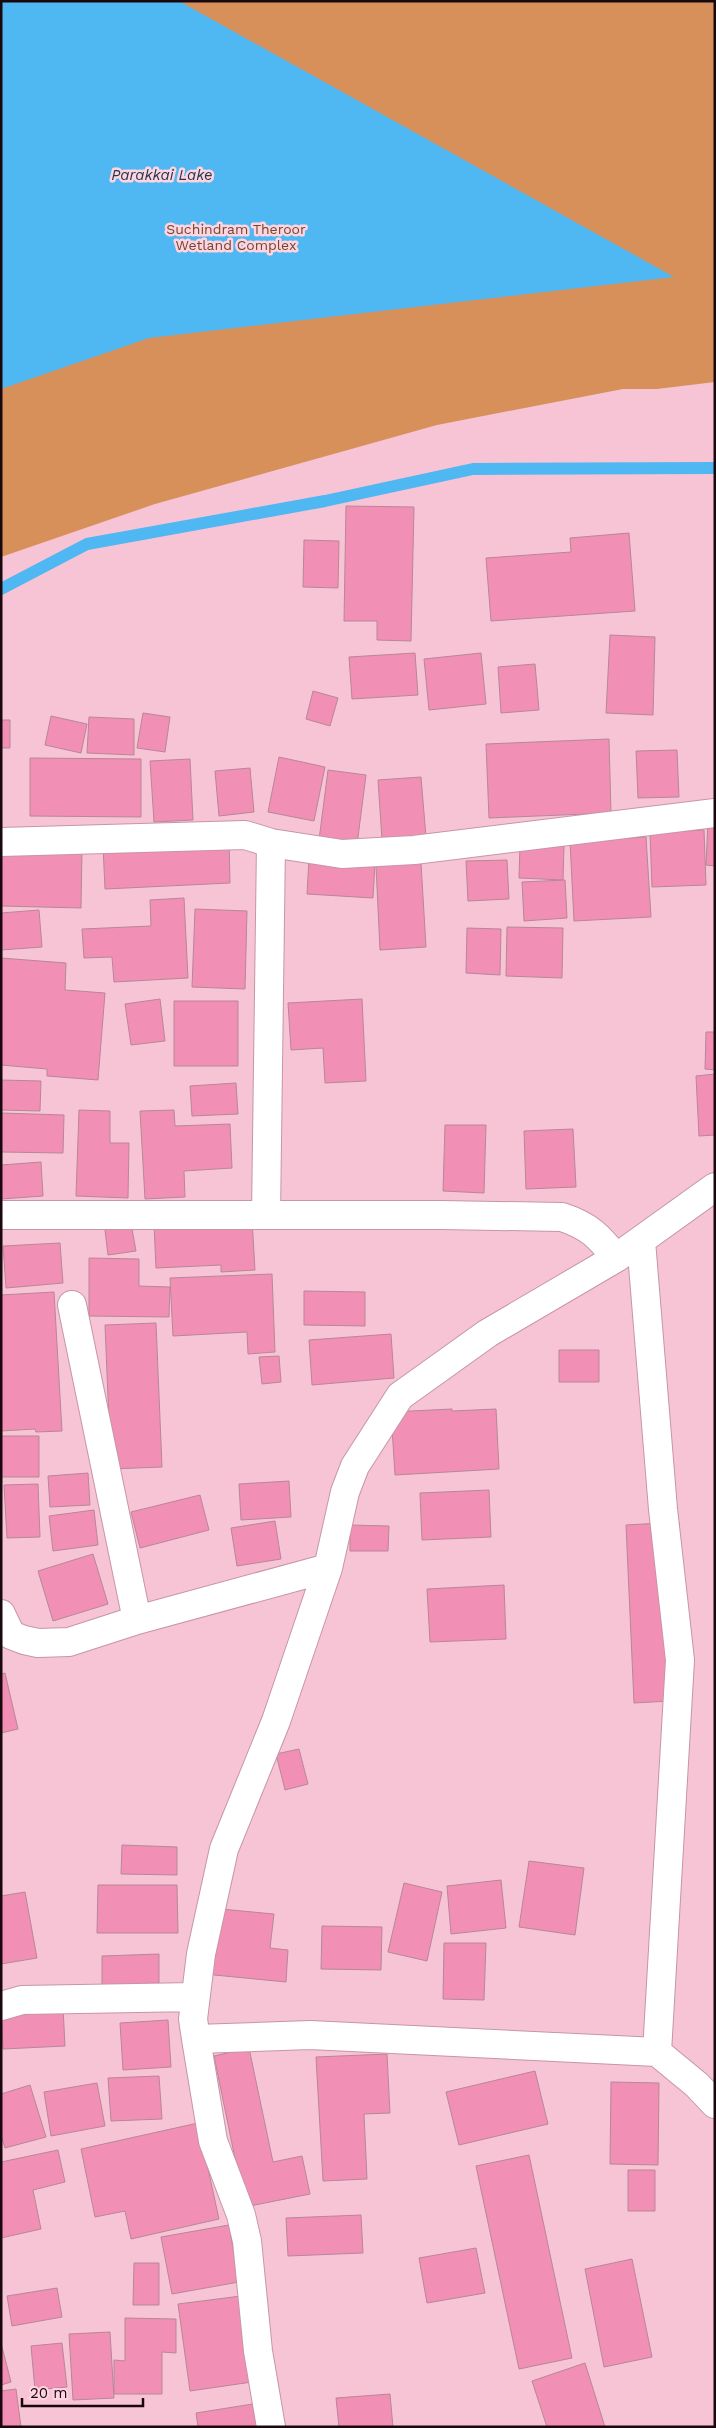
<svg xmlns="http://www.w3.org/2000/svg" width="716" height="2428" font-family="'Work Sans',sans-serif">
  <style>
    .green { fill: #d8905a }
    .water { fill: #4fb7f1 }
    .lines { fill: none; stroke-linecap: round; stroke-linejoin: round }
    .stream { stroke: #4fb7f1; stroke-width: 12 }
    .building { fill: #f28fb4; stroke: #b78797 }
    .minor-casing { stroke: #c696a6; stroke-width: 30 }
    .minor { stroke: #fff; stroke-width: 28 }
    .labels { text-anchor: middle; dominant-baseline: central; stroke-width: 5; stroke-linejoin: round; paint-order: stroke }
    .park-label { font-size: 14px; fill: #734827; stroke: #fed4e2 }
    .water-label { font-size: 15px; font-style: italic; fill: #213846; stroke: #fed4e2 }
  </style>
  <rect width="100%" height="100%" fill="#f7c4d5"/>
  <path class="green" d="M1,1H715V382L657,389H623L437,425L155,504L1,557Z"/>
  <path class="water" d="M1,1H179L674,277L149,338L1,389Z"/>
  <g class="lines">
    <path class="stream" d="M1,589L87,544L325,501L473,469L715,468"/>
  </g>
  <path class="building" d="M346,506L414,507L411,641L377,640V621H344Z
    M629,533L635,611L491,621L486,558L571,552L570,538Z
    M304,540L339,541L338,588L303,587Z
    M610,635L655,637L653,715L606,713Z
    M415,653L418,695L352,699L349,657Z
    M481,653L486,704L429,710L424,659Z
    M535,664L539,710L501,713L498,667Z
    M313,691L338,698L330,726L306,719Z
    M143,713L170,717L165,752L137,748Z
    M51,716L87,724L81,753L45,745Z
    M89,717L134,719V755L87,753Z
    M1,720H10V748H1Z
    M609,739L611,813L489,818L486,744Z
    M677,750L679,797L638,798L636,751Z
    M279,757L325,767L314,821L268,812Z
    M30,758L141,759V817L30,816Z
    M190,759L193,820L154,822L150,761Z
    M250,768L254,812L219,816L215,771Z
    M328,770L366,775L357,845L319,840Z
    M421,777L426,837L382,840L378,780Z
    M708,821H715V866L706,865Z
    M704,830L706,885L652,887L650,833Z
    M646,837L651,917L574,921L570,842Z
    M229,841L230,883L105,889L103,846Z
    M520,844L564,846L563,880L519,878Z
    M1,846L82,849L81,908L1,906Z
    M309,859L375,863L373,898L307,894Z
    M507,860L509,899L468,901L466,861Z
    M421,863L426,947L380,950L376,866Z
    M565,880L567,918L524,921L522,882Z
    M184,898L188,978L114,982L112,957L84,958L82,929L151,926L150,900Z
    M195,909L247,911L245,989L192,987Z
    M39,910L42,947L1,950V913Z
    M507,927L563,928L562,978L506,976Z
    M467,928L501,929L500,975L466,973Z
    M1,958L66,963L65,990L105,993L98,1080L47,1076V1069L1,1065Z
    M160,999L165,1041L131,1045L125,1004Z
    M362,999L366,1081L325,1083L323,1048L291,1050L288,1003Z
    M174,1001H238V1066H174Z
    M706,1032H715V1070L705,1069Z
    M715,1074V1135L699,1136L696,1076Z
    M1,1080L41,1081L40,1111L1,1110Z
    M236,1083L238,1114L192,1116L190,1086Z
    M79,1110L110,1111V1143H129L128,1198L76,1196Z
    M174,1110L175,1126L230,1124L232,1168L184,1171L185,1197L145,1199L140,1111Z
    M1,1113L64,1115L63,1153L1,1152Z
    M445,1125H486L484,1193L443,1191Z
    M573,1129L576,1187L526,1189L524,1131Z
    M41,1162L43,1196L1,1199V1165Z
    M130,1218L136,1251L108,1255L104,1222Z
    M252,1220L255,1270L221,1272V1265L156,1268L154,1225Z
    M60,1243L63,1283L6,1288L3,1246Z
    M89,1258L139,1259V1286L170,1287L169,1317L89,1316Z
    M272,1274L275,1352L248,1354L247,1332L173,1336L170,1278Z
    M304,1291L365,1292V1326L304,1325Z
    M54,1292L62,1431L36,1432L35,1429L1,1431V1295Z
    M156,1323L162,1467L111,1469L105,1325Z
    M391,1334L394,1378L312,1385L309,1340Z
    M559,1350H599V1382H559Z
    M279,1356L281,1382L262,1384L259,1357Z
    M452,1409V1411L496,1409L499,1469L395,1475L391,1412Z
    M1,1436H39V1477H1Z
    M88,1473L90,1505L50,1507L48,1476Z
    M289,1481L291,1517L241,1520L239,1484Z
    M38,1484L40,1537L7,1538L4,1485Z
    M489,1490L491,1537L422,1540L420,1493Z
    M200,1495L209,1530L140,1548L131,1512Z
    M94,1510L98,1545L53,1551L49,1516Z
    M275,1521L281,1559L237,1566L231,1528Z
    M679,1522L688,1700L634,1703L626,1525Z
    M350,1525L389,1526L388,1551H350Z
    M93,1554L108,1604L53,1621L38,1571Z
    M504,1585L506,1639L430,1642L427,1589Z
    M5,1673L18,1729L1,1733V1674Z
    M299,1749L308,1784L285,1790L276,1754Z
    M122,1845L177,1847V1875L121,1874Z
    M529,1861L584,1868L575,1935L519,1927Z
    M501,1880L506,1928L451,1934L447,1886Z
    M404,1883L442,1892L427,1961L388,1952Z
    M98,1885H177L178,1933H97Z
    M25,1892L37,1958L1,1964V1896Z
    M210,1908L274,1914L270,1948L288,1950L286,1982L204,1974Z
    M322,1926L382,1927L381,1970L321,1969Z
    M444,1943H486L484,2000L443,1999Z
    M159,1954V1983L102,1985V1956Z
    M63,2007L65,2046L3,2049L1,2010Z
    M168,2020L171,2067L123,2070L120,2023Z
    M249,2048L273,2162L302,2156L310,2194L245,2207L214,2056Z
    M387,2054L390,2113L364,2114L367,2179L323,2181L316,2057Z
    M535,2071L548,2124L459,2145L446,2092Z
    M159,2076L162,2119L111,2121L108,2078Z
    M611,2082L659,2083L658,2165L610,2164Z
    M97,2083L105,2126L51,2136L44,2092Z
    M30,2085L46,2137L5,2148L1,2135V2094Z
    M198,2123L219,2219L131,2239L125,2211L95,2217L81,2149Z
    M58,2150L65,2182L33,2190L41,2229L1,2238V2162Z
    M529,2155L572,2358L519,2369L476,2166Z
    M628,2170H655V2211H628Z
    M361,2215L363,2253L288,2256L286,2218Z
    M229,2225L239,2282L172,2294L161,2237Z
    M476,2248L485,2293L427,2303L419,2258Z
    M632,2259L652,2357L604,2367L585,2269Z
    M134,2263H159V2305H133Z
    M57,2288L62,2317L12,2326L7,2296Z
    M241,2296L252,2382L190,2391L178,2304Z
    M125,2318L176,2319V2353L162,2352V2394H114V2360L125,2361Z
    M110,2332L114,2398L73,2400L69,2334Z
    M1,2343L11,2382L1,2385Z
    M62,2343L67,2387L35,2390L31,2346Z
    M585,2363L605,2427H547L532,2381Z
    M16,2389L21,2427H1V2391Z
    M390,2394L393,2427H339L336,2398Z
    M259,2403L262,2427H198L196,2413Z"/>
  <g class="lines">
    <g class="minor-casing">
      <path id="minor" d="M1,842L245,835L271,843L342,854L414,850L715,813
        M715,1187L616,1258L488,1333L400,1396L355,1466L345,1492L328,1568L276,1721L224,1849L201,1954L193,2019L196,2039L310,2035L657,2052L697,2085L715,2104
        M1,1215H441L562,1217C589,1226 599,1236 616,1258
        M266,1215L271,843
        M641,1241L663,1509L680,1660L657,2052
        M72,1305L137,1620
        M1,1614L11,1635L24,1640L38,1643L69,1642L137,1620L328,1568
        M1,2006L22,2000L195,1997
        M196,2039L213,2141L241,2215L247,2241L258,2351L271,2427"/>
    </g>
    <use href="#minor" class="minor"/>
  </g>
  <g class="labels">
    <g class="park-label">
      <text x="236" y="229">Suchindram Theroor<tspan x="236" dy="16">Wetland Complex</tspan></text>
    </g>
    <g class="water-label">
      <text x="162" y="175">Parakkai Lake</text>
    </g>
  </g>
  <rect width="716" height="2428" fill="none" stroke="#19090f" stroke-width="5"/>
  <path d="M22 2398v8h121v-8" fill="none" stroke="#19090f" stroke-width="2.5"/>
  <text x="30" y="2398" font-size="15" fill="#19090f" stroke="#fed4e2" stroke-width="4" paint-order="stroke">20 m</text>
</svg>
